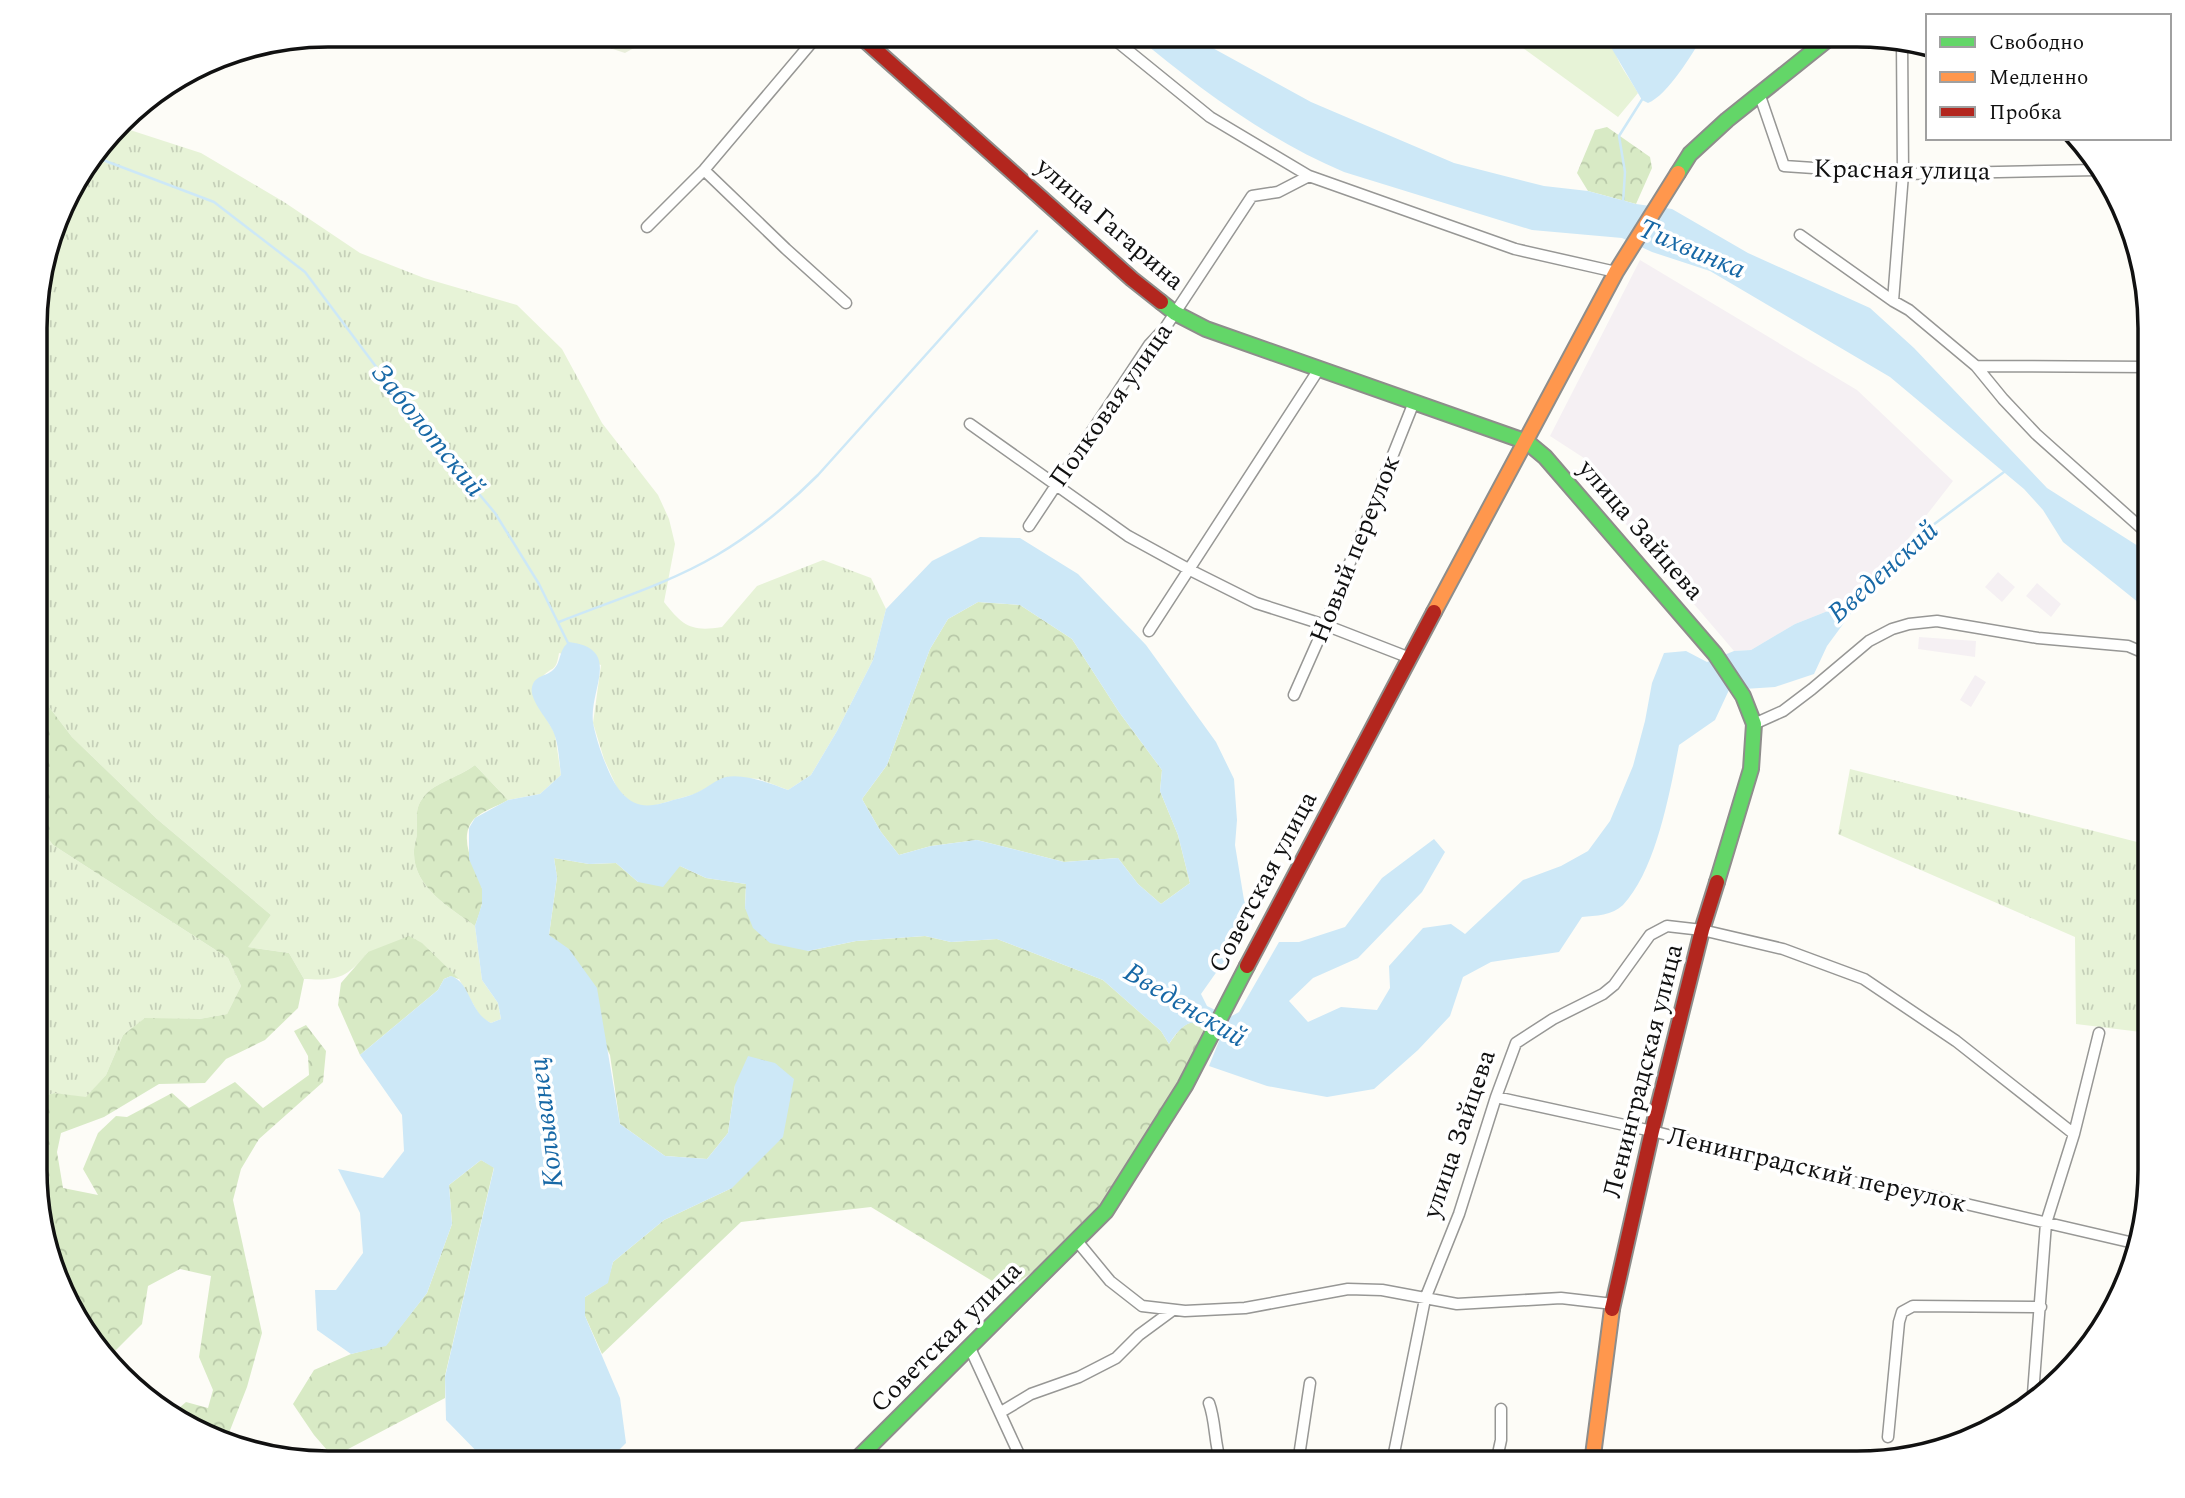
<svg xmlns="http://www.w3.org/2000/svg" width="2185" height="1498" font-family="Spectral,serif">
  <style>
    .industrial { fill: #f5f0f3 }
    .grass { fill: url(#grass-tufts) }
    .forest { fill: url(#forest-crowns) }
    .cemetery { fill: url(#cemetery-stones) }
    .park { fill: #e7f3d7 }
    .water { fill: #cde8f7; fill-rule: evenodd }
    .lines { fill: none; stroke-linecap: round; stroke-linejoin: round }
    .stream { stroke: #cde8f7; stroke-width: 2.5 }
    .street-casing { stroke: #979795; stroke-width: 13 }
    .fast-casing { stroke: #8e8d8b; stroke-width: 18 }
    .slow-casing { stroke: #8e8d8b; stroke-width: 18 }
    .jam-casing { stroke: #8e8d8b; stroke-width: 18 }
    .street { stroke: #fffffe; stroke-width: 10 }
    .fast { stroke: #63d668; stroke-width: 14 }
    .slow { stroke: #ff974d; stroke-width: 14 }
    .jam { stroke: #b3261e; stroke-width: 14 }
    .labels { text-anchor: middle; dominant-baseline: central; stroke-width: 7; stroke-linejoin: round; paint-order: stroke }
    .street-label { font-size: 26px; fill: #111; stroke: #fff }
    .water-label { font-size: 28px; font-style: italic; fill: #1768a6; stroke: #fff }
    .rim { fill: none; stroke: #111; stroke-width: 3.5 }
  </style>
  <defs>
    <pattern id="grass-tufts" width="24" height="20" patternUnits="userSpaceOnUse" patternTransform="scale(1.75)"><rect width="24" height="20" fill="#e7f3d7"/><path d="M3 7l-1-3M5 7V3M7 7l1-3M15 17l-1-3M17 17v-4M19 17l1-3" fill="none" stroke="#c5cfb8"/></pattern>
    <pattern id="forest-crowns" width="20" height="18" patternUnits="userSpaceOnUse" patternTransform="scale(1.75)"><rect width="20" height="18" fill="#d8eac5"/><path d="M2 6a3 3 0 1 1 6 0M12 15a3 3 0 1 1 6 0" fill="none" stroke="#b8c8a8"/></pattern>
    <pattern id="cemetery-stones" width="16" height="16" patternUnits="userSpaceOnUse" patternTransform="scale(1.75)"><rect width="16" height="16" fill="#e9eedb"/><path d="M2 7V4a2 2 0 0 1 4 0v3zM10 15v-3a2 2 0 0 1 4 0v3z" fill="#c7cbbb"/></pattern>
  </defs>
  <rect width="100%" height="100%" fill="#fdfcf7"/>
  <path class="industrial" d="M1640,260L1857,390L1953,481L1863,597L1795,624L1751,650L1734,651L1623,521L1587,460L1550,436Z
    M1998,572L2015,587L2002,602L1985,587Z
    M2037,583L2061,604L2051,617L2026,596Z
    M1919,637L1976,641L1975,657L1918,649Z
    M1975,675L1986,682L1971,707L1960,700Z"/>
  <path class="grass" d="M123,123L130,130L201,153L284,202L360,253L424,278L517,305L562,349L602,423L658,495L669,519L675,544L664,602C683,626 691,632 722,627L757,586L823,560L871,578L886,609L873,660L837,731L811,775L788,790L759,779L727,777L695,794L649,807L633,804L618,790L604,759L593,723L601,665L559,653C556,673 552,666 542,677C538,681 535,688 532,693L555,734L561,775L540,794L508,800L475,765C462,775 437,783 428,792C414,806 417,814 417,832C417,839 413,847 414,854C414,887 450,908 475,926L482,980L498,1003L501,1019L491,1023L481,1018L459,979L368,952C347,978 338,981 304,979L289,953L247,947L271,915L157,819L72,737L37,691V290L65,198Z
    M1850,769L2149,845V1033L2076,1024L2075,937L1838,834Z
    M37,824L53,845L228,958L241,986L227,1014L199,1019H145L123,1035L106,1075L86,1098L54,1093L37,1098Z"/>
  <path class="forest" d="M1607,127L1650,157L1652,168L1636,204L1588,191L1577,173L1595,130Z
    M978,602L1020,605L1072,639L1119,712L1162,770L1160,791L1178,835L1190,883L1161,904L1138,884L1118,858L1064,862L977,840L931,846L899,855L881,832L862,799L887,765L930,649L948,619Z
    M37,691L72,737L157,819L271,915L248,947L289,953L304,979L298,1008L265,1040L226,1059L205,1083L159,1084L104,1117L61,1133L57,1152L63,1188L98,1195L83,1169L98,1133L116,1116L127,1117L172,1093L189,1108L235,1082L263,1108L309,1075L308,1056L294,1031L306,1025L326,1051L323,1082L259,1139L241,1169L233,1200L262,1333L247,1387L225,1443L189,1423L178,1409L186,1402L208,1408L213,1390L199,1357L211,1276L180,1269L148,1286L142,1324L109,1357L74,1316L37,1208V1098L54,1093L86,1097L106,1075L123,1035L145,1018L199,1019L227,1014L241,986L228,958L53,845L37,824Z
    M475,765L508,800C498,806 482,811 474,819C456,839 477,869 482,888C485,901 479,914 475,926C450,908 414,887 414,854C413,847 417,839 417,832C417,814 414,806 428,792C437,783 462,775 475,765Z
    M554,858L589,864L616,863L638,882L680,866L706,878L746,884L745,908L808,951L856,941L925,936L951,942L997,939L1103,980L1161,1031L1169,1044C1182,1026 1190,1013 1212,1031L1077,1241L1007,1290L871,1207L741,1222L602,1354L585,1316V1297L607,1283L613,1262L664,1220L732,1188L735,1085L728,1133L707,1159L665,1156L620,1124L610,1055L549,935L557,877Z
    M409,936L422,943L459,979L451,976L444,979L438,990L360,1055L338,1005L341,983L368,952Z
    M481,1160L494,1167L445,1376V1398L333,1457L314,1435L293,1404L314,1370L351,1354L386,1345L427,1293L452,1224L449,1185Z"/>
  <path class="cemetery" d="M570,35H657L625,53Z"/>
  <path class="park" d="M1505,35L1617,36C1607,53 1630,77 1638,93L1618,117Z"/>
  <path class="water" d="M1135,35H1198L1209,46L1311,102L1454,163L1544,186L1588,191L1636,204L1672,209L1748,253L1870,308L1914,348L2047,488L2149,553V611L2063,542L2043,510L2024,489L1890,377L1710,271L1652,252L1622,238L1532,230L1344,172C1268,140 1198,88 1135,35Z
    M1617,36H1703C1692,54 1668,95 1648,103L1642,100L1612,49Z
    M980,537L1020,538L1078,574L1146,645L1216,742L1234,779L1237,820L1235,845L1244,900L1251,923L1201,994L1207,1006L1230,1017L1239,1012L1279,942H1299L1345,927L1382,878L1434,839L1445,852L1422,892L1358,958L1313,978L1289,1001L1308,1022L1341,1007L1377,1010L1390,988L1389,966L1423,928L1451,924L1465,934L1523,880L1561,866L1588,851L1610,821L1633,766L1645,721L1652,683L1664,653L1686,651L1707,662L1734,651L1751,650L1795,624L1863,597L1827,646L1814,674L1775,687L1729,690L1715,720L1679,745C1670,792 1656,870 1623,905C1613,915 1595,916 1582,917L1559,952L1491,962L1463,977L1450,1016L1418,1050L1374,1089L1327,1097L1267,1086L1209,1066L1219,1041C1200,1015 1186,1017 1169,1044L1161,1031L1103,980L997,939L951,942L925,936L856,941L808,951L770,943L753,928L745,908L746,884L706,878L680,866L663,887L638,882L616,863L589,864L554,858L557,877L549,935L569,949L597,988L620,1124L665,1156L707,1159L728,1133L735,1085L748,1056L775,1063L794,1079L783,1137L732,1188L664,1220L613,1262L608,1283L585,1297V1316L620,1398L626,1443L606,1463L487,1462L446,1420L445,1377L494,1168L481,1160L449,1185L452,1224L427,1293L386,1346L351,1354L317,1330L315,1290H336L363,1253L360,1213L338,1169L383,1178L404,1151L402,1115L360,1055L438,990L444,979L451,976C471,983 469,1012 491,1023L501,1019L498,1003L482,980L475,926L482,904V889L469,859V828L475,818L508,800L540,794L561,775C559,761 559,744 553,731C548,719 529,700 532,687C535,675 545,677 553,670C562,662 558,650 569,642C623,649 589,689 593,722C596,741 609,778 621,792C637,810 651,807 673,800C681,798 690,796 698,792C707,788 717,779 726,777C744,773 772,784 788,790L811,775L837,731L873,660L886,609L932,561ZM978,602L1020,605L1072,639L1119,712L1162,770L1160,791L1178,835L1190,883L1161,904L1138,884L1118,858L1064,862L977,840L931,846L899,855L881,832L862,799L887,765L930,649L948,619Z"/>
  <g class="lines">
    <path class="stream" d="M95,159L103,160L214,202L305,272L407,408L495,513L539,584L569,645
      M1623,203L1625,172L1619,136L1643,98
      M1863,597L1929,528L2004,472
      M559,622C611,601 668,584 717,555C754,533 788,505 818,475L1037,231"/>
    <g class="street-casing">
      <path id="street" d="M1109,35L1210,117L1309,176L1515,249L1616,272
        M1759,93L1784,166L1903,174L2097,170
        M704,170L786,249L846,303
        M647,227L704,170L818,35
        M1800,235L1893,301L1909,310L1976,366L2003,399L2036,434L2149,535
        M1893,301L1903,174L1902,41
        M1976,366L2149,367
        M970,424L1128,536L1190,570L1256,603L1325,625L1410,658
        M1029,526L1149,345L1165,328L1252,196L1278,192L1309,176
        M1149,631L1319,369
        M1294,695L1325,625L1414,402
        M1754,724L1783,711L1812,689L1869,641L1892,629L1909,624L1937,621L2038,638L2128,646L2149,655
        M1496,1097L1652,1131L1861,1184L1936,1197L2138,1244
        M1077,1241L1110,1281L1142,1306L1185,1311L1245,1308L1348,1289L1382,1290L1457,1304L1561,1298L1613,1304
        M970,1348L1023,1463
        M2033,1394L2046,1223L2074,1134L2099,1033
        M1209,1403C1216,1422 1214,1443 1221,1463
        M1001,1412L1031,1394L1079,1377L1116,1358L1139,1335L1173,1310
        M1888,1437L1899,1322L1902,1312L1913,1306L2041,1307
        M1298,1463L1310,1383
        M1392,1463L1425,1299L1459,1214L1496,1097L1516,1043L1553,1019L1603,994L1614,985L1650,935L1667,926L1702,930L1783,949L1864,979L1956,1041L2074,1134
        M1496,1463L1501,1440V1409"/>
    </g>
    <g class="fast-casing">
      <path id="fast" d="M1678,173L1690,154L1727,120L1832,36
        M1161,302L1175,313L1206,329L1527,442
        M1527,442L1545,457L1715,654L1743,696L1754,724L1751,769L1717,882
        M853,1463L1106,1211L1185,1086L1247,966"/>
    </g>
    <g class="slow-casing">
      <path id="slow" d="M1434,612L1616,272L1678,173
        M1592,1463L1612,1309"/>
    </g>
    <g class="jam-casing">
      <path id="jam" d="M859,35L1132,279L1161,302
        M1247,966L1434,612
        M1612,1309L1652,1131L1702,930L1717,882"/>
    </g>
    <use href="#street" class="street"/>
    <use href="#fast" class="fast"/>
    <use href="#slow" class="slow"/>
    <use href="#jam" class="jam"/>
  </g>
  <g class="labels">
    <g class="street-label">
      <text transform="translate(1902 170) rotate(1)">Красная улица</text>
      <text transform="translate(1110 224) rotate(41)">улица Гагарина</text>
      <text transform="translate(1111 405) rotate(-55)">Полковая улица</text>
      <text transform="translate(1641 530) rotate(49)">улица Зайцева</text>
      <text transform="translate(1355 549) rotate(-68)">Новый переулок</text>
      <text transform="translate(1263 882) rotate(-62)">Советская улица</text>
      <text transform="translate(1643 1071) rotate(-76)">Ленинградская улица</text>
      <text transform="translate(1459 1134) rotate(-71)">улица Зайцева</text>
      <text transform="translate(1817 1170) rotate(13)">Ленинградский переулок</text>
      <text transform="translate(946 1337) rotate(-45)">Советская улица</text>
    </g>
    <g class="water-label">
      <text transform="translate(1692 249) rotate(23)">Тихвинка</text>
      <text transform="translate(428 430) rotate(51)">Заболотский</text>
      <text transform="translate(1883 572) rotate(-42)">Введенский</text>
      <text transform="translate(1185 1005) rotate(31)">Введенский</text>
      <text transform="translate(546 1123) rotate(-97)">Колыванец</text>
    </g>
  </g>
  <path d="M0 0H2185V1498H0ZM328 47H1857A281 281 0 0 1 2138 328V1170A281 281 0 0 1 1857 1451H328A281 281 0 0 1 47 1170V328A281 281 0 0 1 328 47Z" fill="#fff" fill-rule="evenodd"/>
  <path class="rim" d="M328 47H1857A281 281 0 0 1 2138 328V1170A281 281 0 0 1 1857 1451H328A281 281 0 0 1 47 1170V328A281 281 0 0 1 328 47Z"/>
  <rect x="1926" y="14" width="245" height="126" fill="#ffffff" stroke="#a0a0a0" stroke-width="2"/>
  <rect x="1940" y="37" width="35" height="10" fill="#63d668" stroke="#a0a0a0" stroke-width="2"/>
  <text x="1989" y="49" font-size="21" fill="#111111">Свободно</text>
  <rect x="1940" y="72" width="35" height="10" fill="#ff974d" stroke="#a0a0a0" stroke-width="2"/>
  <text x="1989" y="84" font-size="21" fill="#111111">Медленно</text>
  <rect x="1940" y="107" width="35" height="10" fill="#b3261e" stroke="#a0a0a0" stroke-width="2"/>
  <text x="1989" y="119" font-size="21" fill="#111111">Пробка</text>
</svg>
